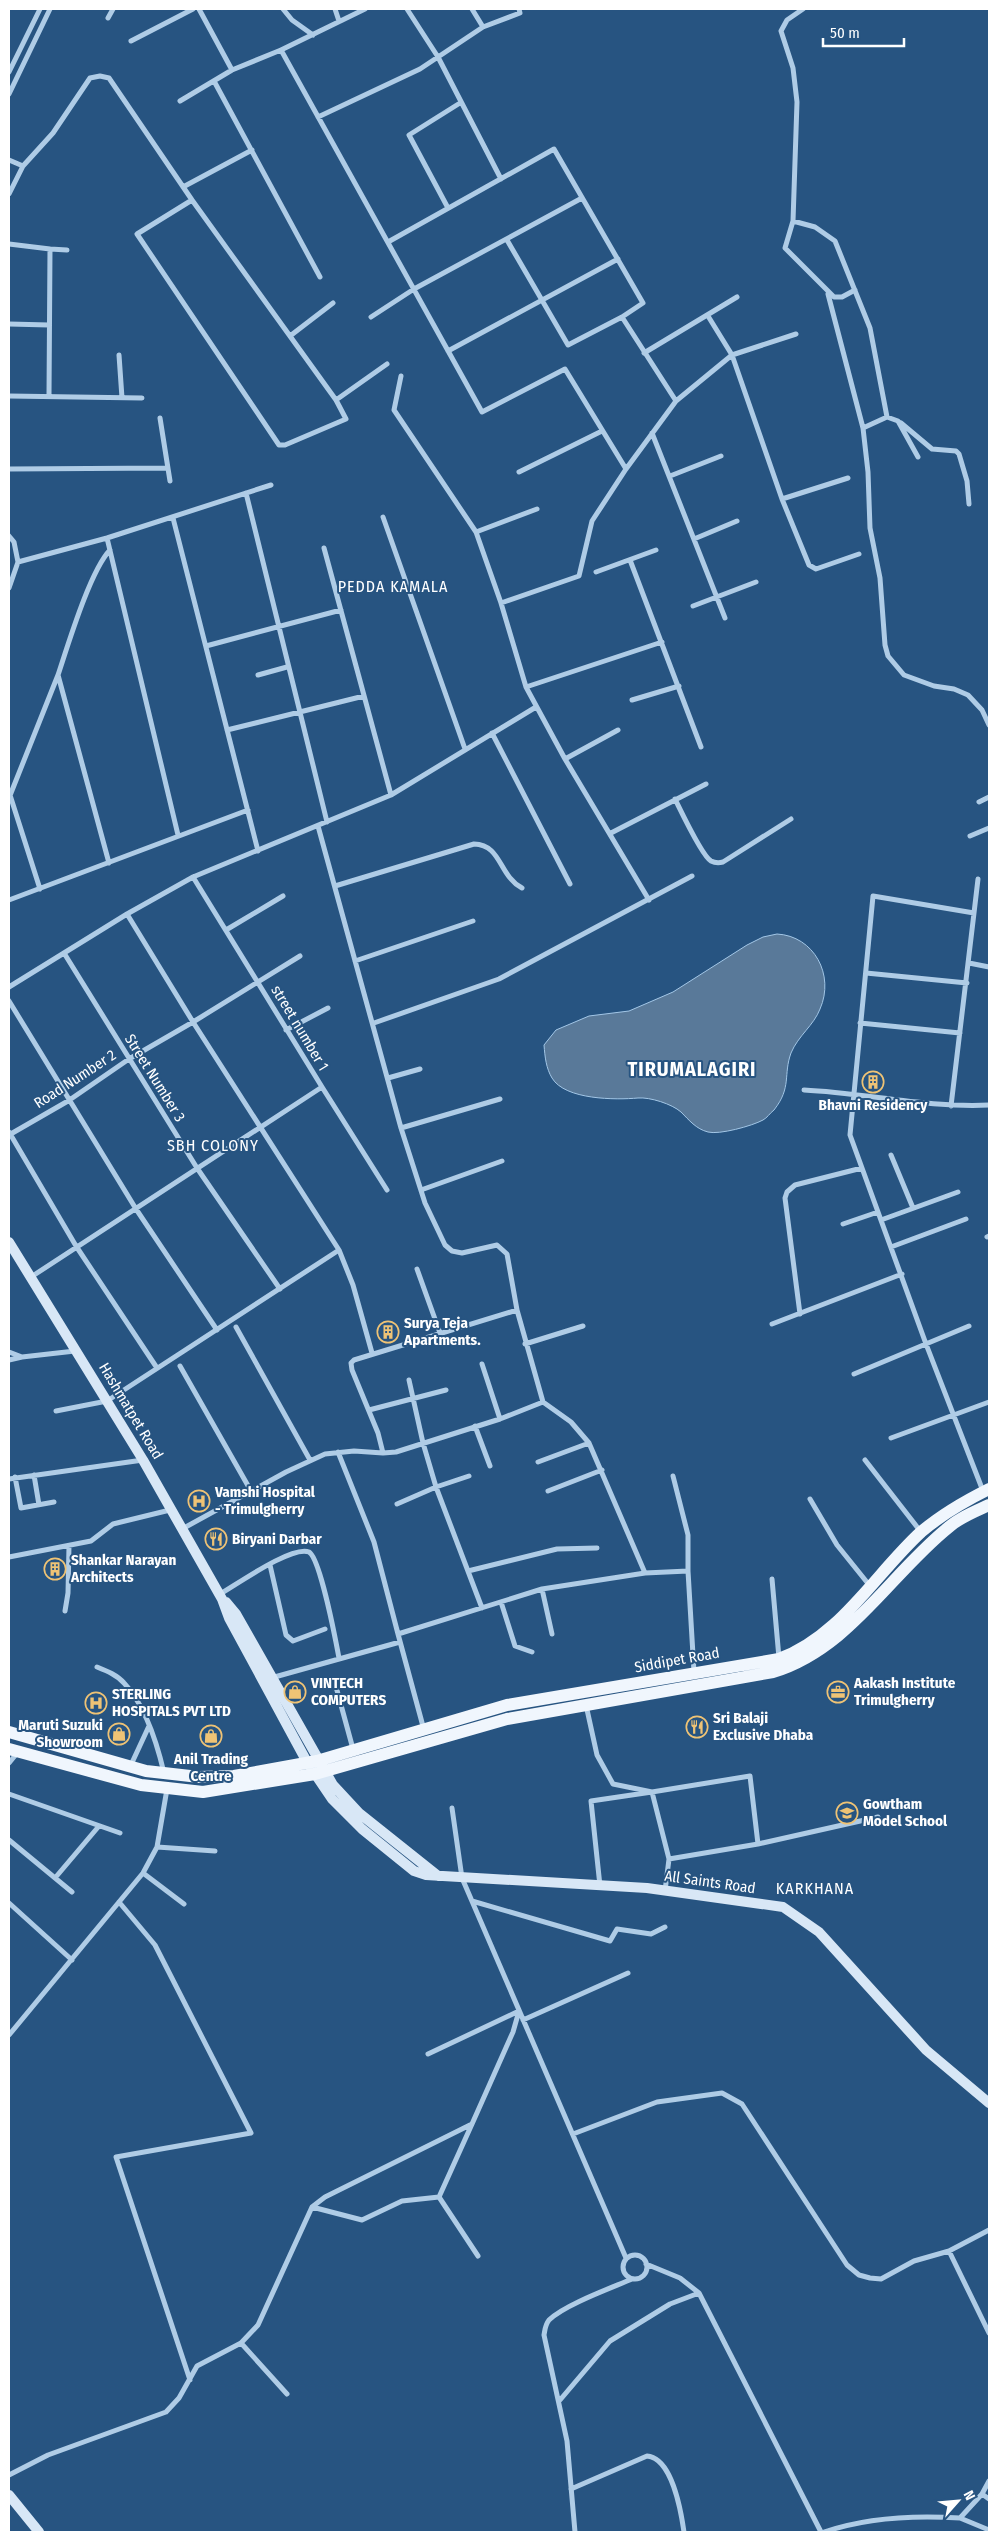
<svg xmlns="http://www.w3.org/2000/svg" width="998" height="2541" font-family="'Fira Sans Condensed',sans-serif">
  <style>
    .water { fill: #597999; stroke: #a3c7e7 }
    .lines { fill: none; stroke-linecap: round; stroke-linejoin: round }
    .street { stroke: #afcce6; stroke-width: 5 }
    .secondary { stroke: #d8e7f6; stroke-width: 10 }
    .primary { stroke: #f0f6fd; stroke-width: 12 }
    .labels { text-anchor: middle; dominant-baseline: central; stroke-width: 4; stroke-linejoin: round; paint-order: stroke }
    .street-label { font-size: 15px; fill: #fff; stroke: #275481 }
    .poi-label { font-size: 15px; font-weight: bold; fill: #fff; stroke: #275481; text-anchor: start }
    .neighbourhood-label { font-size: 16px; letter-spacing: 1px; fill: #fff; stroke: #275481 }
    .district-label { font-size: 20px; font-weight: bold; letter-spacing: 1px; fill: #fff; stroke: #275481 }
  </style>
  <rect width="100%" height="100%" fill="#275481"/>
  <path class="water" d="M777,934C814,936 835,975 820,1009C814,1025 798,1036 791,1053C783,1075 792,1087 774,1110C770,1113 767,1118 763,1120C752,1126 719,1135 708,1132C696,1129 689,1120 681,1112C672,1104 650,1097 638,1098C616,1100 565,1100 552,1078C546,1068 545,1057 544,1045L556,1030L589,1016L629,1011L673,992L747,945L763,937Z"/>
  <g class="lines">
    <path class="street" d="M199,9L232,70
      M283,9L292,20L313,35
      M335,9L339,21
      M407,9L438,57L501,179
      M803,9L787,20L781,31L793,68L797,102L793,221L785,248L834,297H842L855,290
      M108,18L113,9
      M483,27L520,13L519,9
      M131,41L193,9
      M281,50L482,412L565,369L626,469
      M9,72L40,9
      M214,81L320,277
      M9,94L50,9
      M180,101L232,70L281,50L365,9
      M318,117L420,69L483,27L472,9
      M9,160L23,166
      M183,187L252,150
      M9,194L23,166L53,133L90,78L100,76L109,78L192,200L336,400L346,419L285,445H279L137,234L192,200
      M448,208L409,135L460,103
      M793,221L815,227L835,241L870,328L887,417
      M507,240L568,345L622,317
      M388,242L554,149L643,303L622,317L676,401L626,469L592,521L579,576L501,603
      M9,244L50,249L49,395
      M50,249L67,250
      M828,294L863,428
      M708,316L732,355L782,499L809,565L816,569L859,554
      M371,317L414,289L582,198
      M9,324L49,325
      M290,336L333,303
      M448,351L618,259
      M644,353L737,297
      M119,355L122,398
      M401,376L394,410L476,532L501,603L526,687L565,759L649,900
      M9,396L142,398
      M336,400L387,364
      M676,401L732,355L796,334
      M160,418L170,481
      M901,423L932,449L956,451L959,454L967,481L969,504
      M652,433L725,618
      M918,457L898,421L887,417L863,428L868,472L870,528L880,578L885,645L888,656L904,675L934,686L954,689L968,695L982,710L989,725
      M9,469L168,468
      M519,472L602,431
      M670,476L721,456
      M246,493L327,822
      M782,499L848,478
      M383,517L465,749
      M173,518L258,851
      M476,532L537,509
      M9,536L14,542L18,562
      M107,538L178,835
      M694,539L737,521
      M324,548L391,795
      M630,560L701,747
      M596,572L656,550
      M9,588L18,562L107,538L271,485
      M693,606L756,582
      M206,646L341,610
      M58,675C68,645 90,571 110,550
      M258,675L287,667
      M526,687L662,642
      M632,700L679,686
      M227,730L364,696
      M492,733L570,884
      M565,759L618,730
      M10,795L40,889
      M9,798L58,675L109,863
      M675,799C681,811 702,856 711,861C715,863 719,863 723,862L791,819
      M979,802L989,797
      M318,826L401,1128L425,1203L445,1245L452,1251L462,1253L497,1245L507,1254L517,1310L543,1402
      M611,833L706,784
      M970,836L989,828
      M193,877L322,1087L387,1190
      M978,879L974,913L873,896L850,1135L926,1344L983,1491
      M335,886L474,844C502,845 498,875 522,888
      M9,900L248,810
      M127,914L193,1022L339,1250L353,1285L372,1353
      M226,930L283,896
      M64,953L197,1168L280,1289
      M355,961L473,921
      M969,963L989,967
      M866,973L967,983
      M9,987L127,914L193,877L391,795L536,707
      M9,1001L136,1209L217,1330
      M374,1023L499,979L692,876
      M860,1023L960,1033
      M286,1030L328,1008
      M388,1078L420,1069
      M804,1090C866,1093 927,1108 989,1105
      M951,1106L974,913
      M401,1128L500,1099
      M9,1132L76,1246L157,1368
      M9,1135L68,1101L129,1059L193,1022L300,956
      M891,1155L913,1208
      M421,1190L502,1161
      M881,1220L958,1192
      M843,1224L878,1212
      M987,1237L989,1236
      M891,1247L966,1219
      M417,1269L440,1333
      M31,1277L322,1087
      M800,1314L785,1198L787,1192L795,1185L862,1168
      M772,1324L902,1274
      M236,1327L310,1460
      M525,1344L583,1326
      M9,1352L22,1357L75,1351
      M9,1360L22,1357
      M482,1364L500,1419
      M180,1366L251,1491
      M854,1374L969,1326
      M409,1380L423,1443L436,1487L482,1608
      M369,1410L446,1390
      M56,1411L107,1401L339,1250
      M475,1426L490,1466
      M891,1438L989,1402
      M338,1452L374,1542L398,1634
      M383,1453L378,1433L352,1370L351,1363L354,1360L517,1310
      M865,1460L921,1532
      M538,1462L589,1443
      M34,1475L39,1505
      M673,1476L688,1535V1571
      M15,1477L21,1508L54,1502
      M9,1479L143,1460
      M548,1491L602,1470
      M810,1499L837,1545L870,1586
      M397,1504L436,1487L469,1476
      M182,1529L286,1472L325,1454L354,1451L383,1453L396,1452L500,1419L543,1402L571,1422L589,1443L645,1573
      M9,1557L91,1541L113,1524L170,1510
      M270,1565L286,1635L293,1641L325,1629
      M468,1571L557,1549L597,1548
      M772,1579L779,1658
      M542,1589L552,1634
      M220,1594C236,1585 292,1545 309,1552C320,1558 336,1642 339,1658
      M501,1602L515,1646L532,1652
      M65,1611L68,1593L69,1546
      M97,1667C107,1671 117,1675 124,1683C146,1706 157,1743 164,1773
      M271,1678L400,1642
      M335,1683L353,1749
      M586,1705L597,1755L613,1784L652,1792L750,1776L758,1844L878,1817
      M424,1730L398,1634L542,1589L645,1573L688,1571L694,1672
      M9,1763L18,1752
      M130,1767L149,1726
      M9,1794L120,1833
      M452,1808L462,1878L626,2258
      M9,1840L72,1892
      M157,1847L215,1851
      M143,1873L184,1904
      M55,1878L99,1826
      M600,1886L591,1801L652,1792L669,1859L758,1844
      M665,1891L669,1859
      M472,1901L610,1941L617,1929L651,1934L665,1927
      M119,1902L155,1945L251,2133L116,2157L190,2380
      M9,1903L72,1960
      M523,2020L628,1973
      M9,2035L143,1873L157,1847L167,1789
      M428,2054L519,2011
      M573,2134L657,2102L722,2093L742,2104L847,2265L859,2275L870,2278L881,2279L914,2261L949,2251L989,2230
      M439,2197L478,2256
      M312,2207L362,2220L402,2201L439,2197L472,2124
      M949,2251L989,2333
      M623 2267a12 12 0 1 1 24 0a12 12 0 1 1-24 0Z
      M646,2264L680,2278L699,2293L821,2532
      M241,2343L287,2394
      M560,2400L610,2341L670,2304L699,2293
      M9,2475L48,2455L166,2412L179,2398L197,2366L241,2343L258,2325L312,2207L325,2197L472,2124L513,2032L519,2011
      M571,2489L647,2456C672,2458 681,2511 684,2532
      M982,2494L989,2499
      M960,2518L989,2530
      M575,2532L567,2441L544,2335C545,2330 545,2325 549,2320C564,2305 611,2288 632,2279
      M824,2532C868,2517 914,2515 960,2518L982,2494L989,2481"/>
    <path class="secondary" d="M9,1242L143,1460L222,1599L229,1618L307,1762L332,1799L362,1829L414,1871L426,1875L647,1888L783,1907L819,1932L926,2050L989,2103
      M226,1602L236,1614L333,1785L359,1813L438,1876
      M9,2495L39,2532"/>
    <path class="primary" d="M9,1732L146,1771L199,1777L234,1776L317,1761L507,1705L779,1659C840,1637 876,1573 921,1532C942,1514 965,1501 989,1489
      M9,1749L141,1785L203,1792L315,1774L507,1719L773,1672C849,1649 890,1574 949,1527C960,1517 976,1511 989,1505"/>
  </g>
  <defs>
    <g id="building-ring" transform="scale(1.125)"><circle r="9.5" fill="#275481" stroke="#efc375" stroke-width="1.5"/><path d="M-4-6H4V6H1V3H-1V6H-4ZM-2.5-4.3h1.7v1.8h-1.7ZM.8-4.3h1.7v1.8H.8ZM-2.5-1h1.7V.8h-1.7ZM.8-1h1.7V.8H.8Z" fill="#efc375"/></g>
    <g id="hospital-ring" transform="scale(1.125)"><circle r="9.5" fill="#275481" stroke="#efc375" stroke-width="1.5"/><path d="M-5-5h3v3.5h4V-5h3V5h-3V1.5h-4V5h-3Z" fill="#efc375"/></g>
    <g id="restaurant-ring" transform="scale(1.125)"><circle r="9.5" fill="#275481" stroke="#efc375" stroke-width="1.5"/><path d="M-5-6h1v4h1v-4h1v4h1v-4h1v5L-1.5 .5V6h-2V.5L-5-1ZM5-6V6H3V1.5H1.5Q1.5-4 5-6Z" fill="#efc375"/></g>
    <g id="shop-ring" transform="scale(1.125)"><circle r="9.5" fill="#275481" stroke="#efc375" stroke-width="1.5"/><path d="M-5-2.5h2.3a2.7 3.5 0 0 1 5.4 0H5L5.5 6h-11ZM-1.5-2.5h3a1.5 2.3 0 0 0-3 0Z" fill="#efc375"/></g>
    <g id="office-ring" transform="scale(1.125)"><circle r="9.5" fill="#275481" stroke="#efc375" stroke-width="1.5"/><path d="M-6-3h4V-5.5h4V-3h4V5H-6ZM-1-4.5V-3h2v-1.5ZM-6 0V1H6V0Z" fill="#efc375"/></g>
    <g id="school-ring" transform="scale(1.125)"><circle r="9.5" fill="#275481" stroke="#efc375" stroke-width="1.5"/><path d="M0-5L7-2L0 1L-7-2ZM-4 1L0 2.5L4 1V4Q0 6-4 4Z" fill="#efc375"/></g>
  </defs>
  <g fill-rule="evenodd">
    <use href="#building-ring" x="873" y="1082"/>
    <use href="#building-ring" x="388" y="1332"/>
    <use href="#hospital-ring" x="199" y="1501"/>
    <use href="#restaurant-ring" x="216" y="1539"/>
    <use href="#building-ring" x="55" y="1569"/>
    <use href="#shop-ring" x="295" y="1692"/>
    <use href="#office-ring" x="838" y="1692"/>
    <use href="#hospital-ring" x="96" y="1703"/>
    <use href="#restaurant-ring" x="697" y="1727"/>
    <use href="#shop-ring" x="119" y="1734"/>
    <use href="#shop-ring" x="211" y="1736"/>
    <use href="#school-ring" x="847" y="1813"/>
  </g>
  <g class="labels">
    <g class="street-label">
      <text transform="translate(300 1028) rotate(59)">street number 1</text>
      <text transform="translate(155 1078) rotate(58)">Street Number 3</text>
      <text transform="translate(75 1079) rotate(-33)">Road Number 2</text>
      <text transform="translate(131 1411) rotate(59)">Hashmatpet Road</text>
      <text transform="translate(677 1660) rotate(-10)">Siddipet Road</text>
      <text transform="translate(710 1882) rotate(8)">All Saints Road</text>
    </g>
    <g class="poi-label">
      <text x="873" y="1105" text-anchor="middle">Bhavni Residency</text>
      <text x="404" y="1323">Surya Teja<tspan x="404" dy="17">Apartments.</tspan></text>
      <text x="215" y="1492">Vamshi Hospital<tspan x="215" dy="17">- Trimulgherry</tspan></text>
      <text x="232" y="1539">Biryani Darbar</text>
      <text x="71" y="1560">Shankar Narayan<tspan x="71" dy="17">Architects</tspan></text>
      <text x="311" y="1683">VINTECH<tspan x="311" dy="17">COMPUTERS</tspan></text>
      <text x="854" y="1683">Aakash Institute<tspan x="854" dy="17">Trimulgherry</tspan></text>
      <text x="112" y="1694">STERLING<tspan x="112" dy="17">HOSPITALS PVT LTD</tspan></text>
      <text x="713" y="1718">Sri Balaji<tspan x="713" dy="17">Exclusive Dhaba</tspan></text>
      <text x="103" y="1725" text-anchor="end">Maruti Suzuki<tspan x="103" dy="17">Showroom</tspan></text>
      <text x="211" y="1759" text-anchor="middle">Anil Trading<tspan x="211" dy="17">Centre</tspan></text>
      <text x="863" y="1804">Gowtham<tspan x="863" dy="17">Model School</tspan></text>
    </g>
    <g class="neighbourhood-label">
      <text x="393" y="586">PEDDA KAMALA</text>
      <text x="213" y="1145">SBH COLONY</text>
      <text x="815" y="1888">KARKHANA</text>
    </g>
    <g class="district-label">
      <text x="692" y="1069">TIRUMALAGIRI</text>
    </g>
  </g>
  <rect width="998" height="2541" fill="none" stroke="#ffffff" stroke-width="20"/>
  <g transform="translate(958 2501) rotate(63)" stroke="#275481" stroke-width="4" paint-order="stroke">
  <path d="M0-4L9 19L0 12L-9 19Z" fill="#ffffff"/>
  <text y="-8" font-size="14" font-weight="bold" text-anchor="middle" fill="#ffffff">N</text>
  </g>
  <path d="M823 38v8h81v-8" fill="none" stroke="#ffffff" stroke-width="2.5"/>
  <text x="830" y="38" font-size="15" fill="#ffffff" stroke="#275481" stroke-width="4" paint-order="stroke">50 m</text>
</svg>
